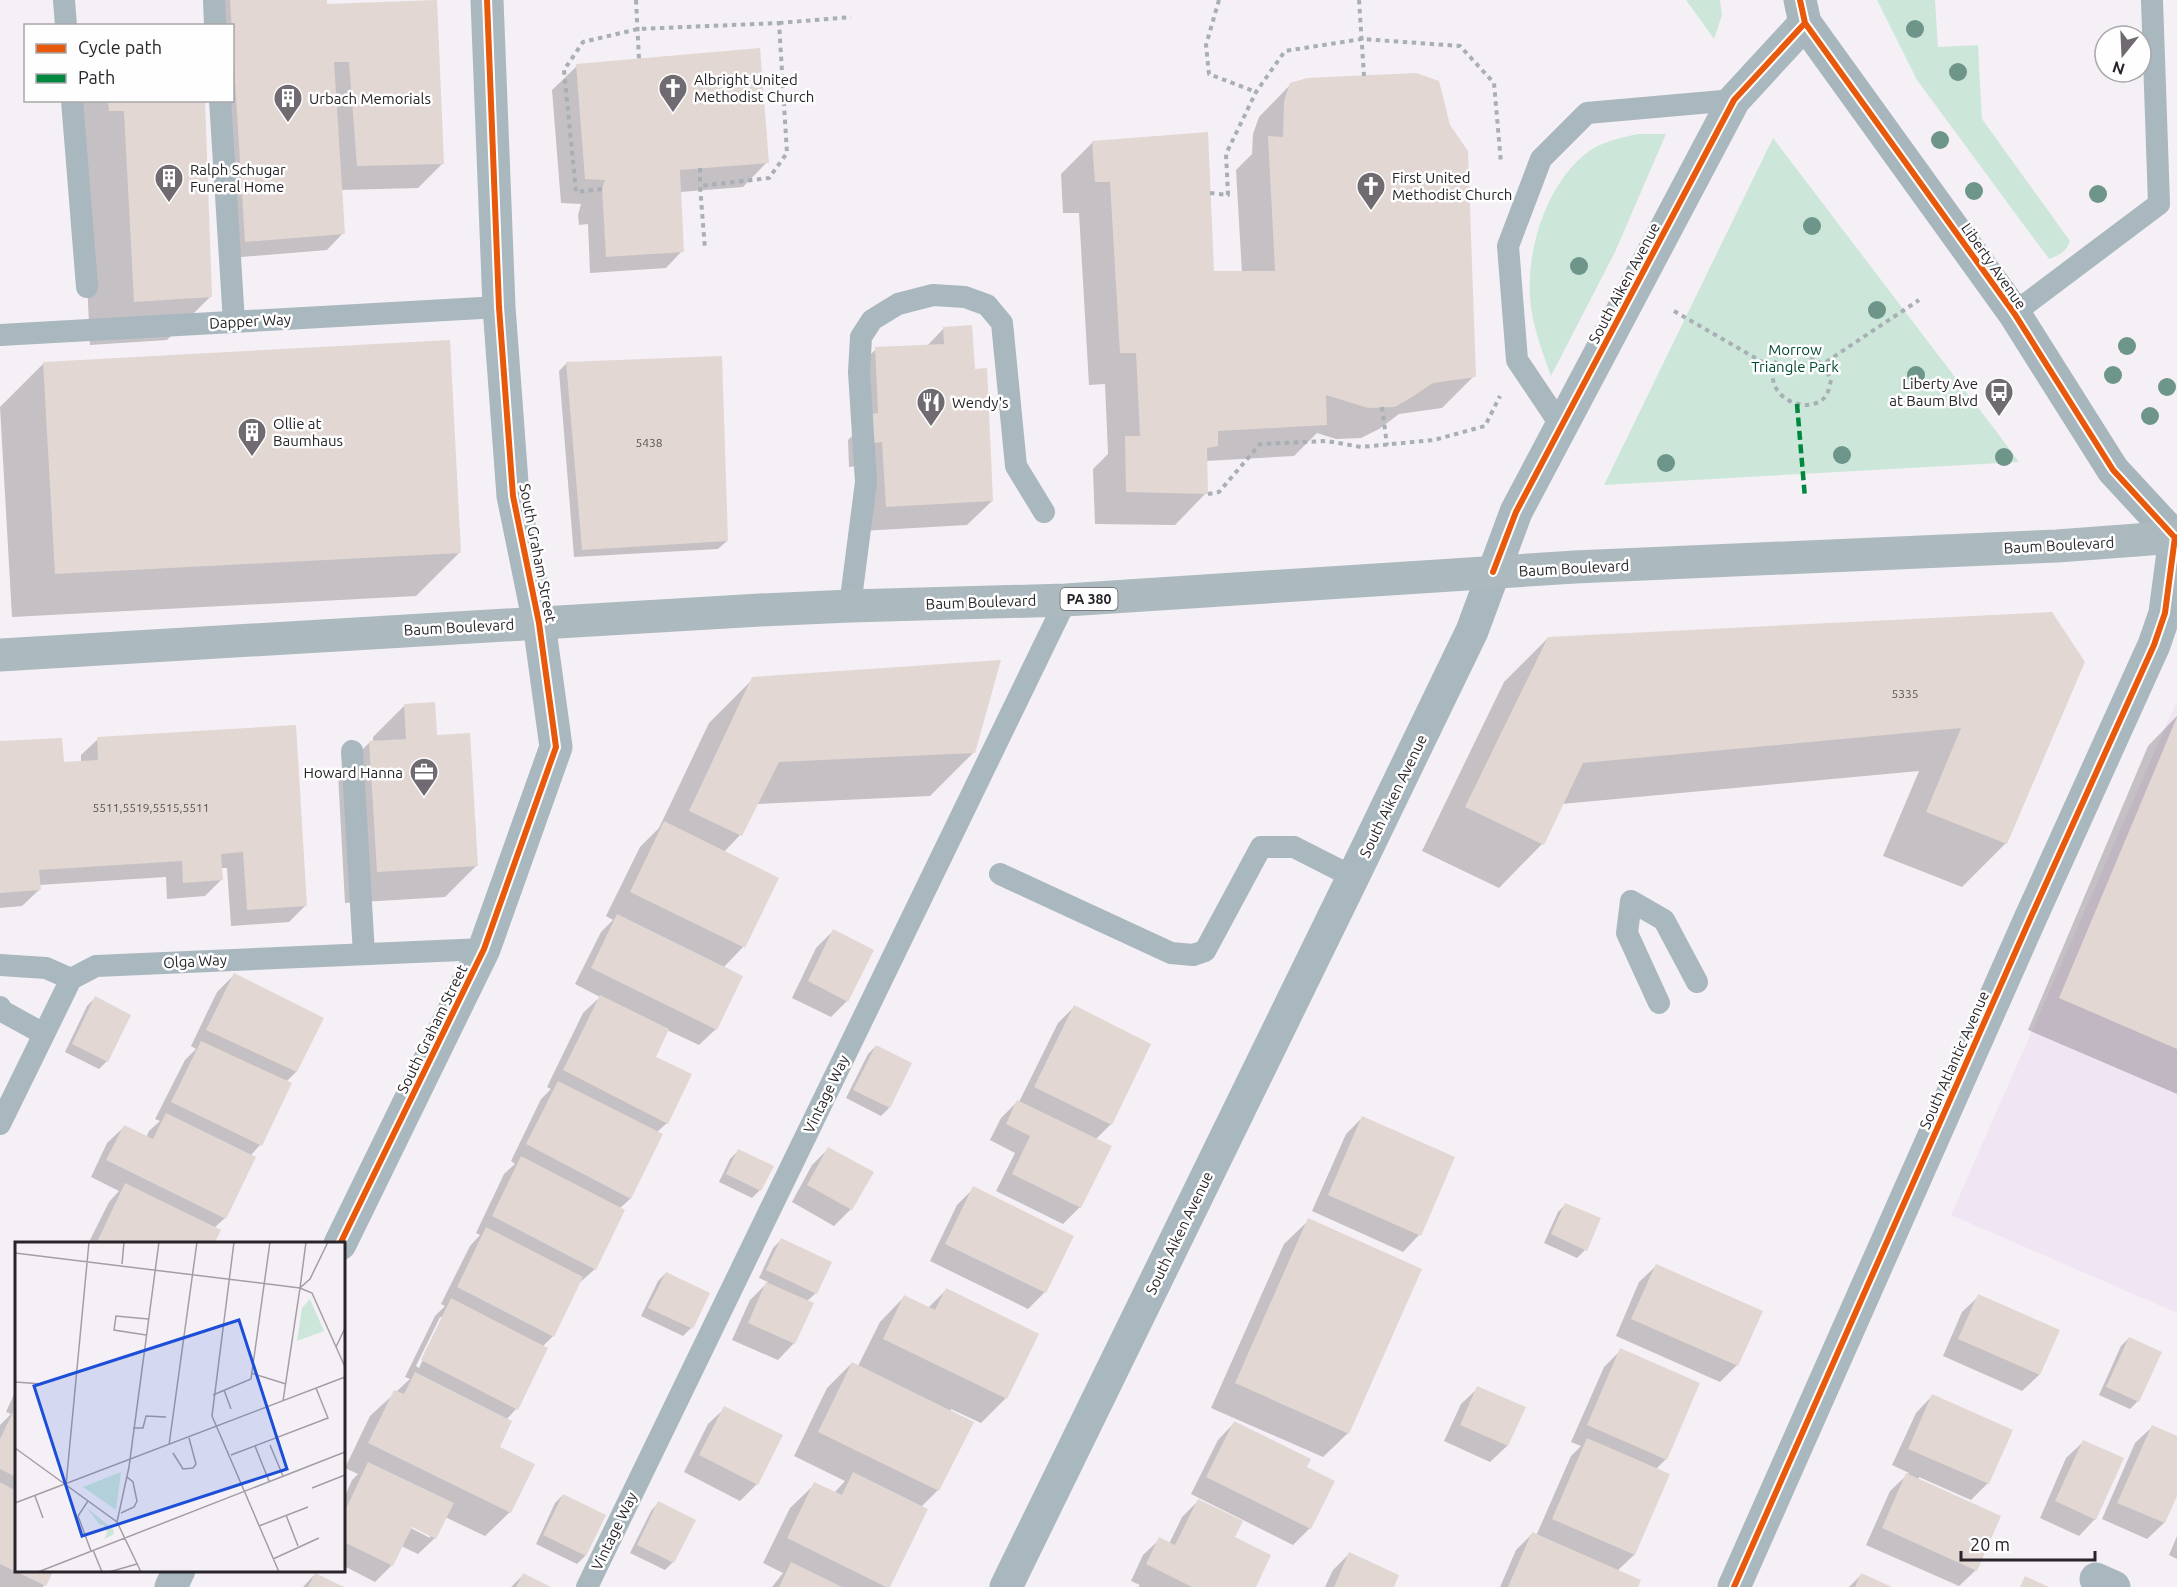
<svg xmlns="http://www.w3.org/2000/svg" width="2177" height="1587" font-family="Ubuntu,sans-serif">
  <style>
    .built { fill: #f0e5f3 }
    .green { fill: #cce7da }
    .shadow { fill: #0003; fill-rule: evenodd }
    .building { fill: #e2d7d2 }
    .lines { fill: none; stroke-linecap: round; stroke-linejoin: round }
    .path { stroke: #a8afb5; stroke-width: 4; stroke-dasharray: 4.5 4.5; stroke-linecap: butt }
    .lane { stroke: #a9b7be; stroke-width: 22 }
    .street { stroke: #a9b7be; stroke-width: 33 }
    .secondary { stroke: #a7b5bd; stroke-width: 33 }
    .primary { stroke: #acb9bf; stroke-width: 33 }
    .quiet { stroke: #00873e; stroke-width: 4.5; stroke-dasharray: 9 4.5; stroke-linecap: butt }
    .cycleway-casing { stroke: #fefefe; stroke-width: 10 }
    .cycleway { stroke: #e8590c; stroke-width: 6 }
    .tree { fill: #6e9589 }
    .labels { text-anchor: middle; dominant-baseline: central; stroke-width: 5; stroke-linejoin: round; paint-order: stroke }
    .number-label { font-size: 12px; fill: #565153 }
    .shield { fill: #fefefe; stroke: #686569; stroke-width: 1.5 }
    .shield-label { font-size: 14px; font-weight: bold; fill: #282429 }
    .poi-label { font-size: 15px; fill: #282429; stroke: #fefefe; text-anchor: start }
    .street-label { font-size: 15px; fill: #282429; stroke: #fefefe }
    .park-label { font-size: 15px; fill: #004b2f; stroke: #fefefe }
    .inset-road { fill: none; stroke: #a39ea4; stroke-width: 1.5 }
    .view { fill: #1d4ed8; fill-opacity: 0.15; stroke: #1d4ed8; stroke-width: 3 }
    .inset-edge { fill: none; stroke: #282429; stroke-width: 3 }
  </style>
  <rect width="100%" height="100%" fill="#f5f0f6"/>
  <path class="built" d="M2177,701V1313L1951,1215Z"/>
  <path class="green" d="M1686,0H1720L1722,15L1714,39Z
    M1877,0H1935L1938,47L1978,45L1982,119L2070,241C2066,252 2060,255 2049,259L1917,80Z
    M1638,134H1666L1615,252L1551,376C1542,350 1531,323 1530,296C1527,248 1546,187 1584,155C1599,142 1619,138 1638,134Z
    M1773,138L1996,431L2019,462L1604,485Z"/>
  <path class="shadow" d="M224,0H327V5L443,163L418,188L340,190L343,233L327,250L229,258L219,100H232V26H214Z
    M577,66L767,162L743,187L680,192L682,251L666,268L590,273L588,224L579,225L578,215L581,204L561,203L552,90Z
    M1291,84L1474,376L1442,408L1399,414L1379,429L1361,438L1336,439L1317,433L1294,456L1206,461V493L1175,525L1095,524L1093,469L1108,454L1105,384L1089,385L1079,213H1063L1061,174L1093,142L1212,273H1242L1236,170L1252,154L1253,134L1259,117Z
    M63,100H203L210,297L167,340L90,345L81,154Z
    M944,328L973,371L992,501L967,525L861,531L857,466L849,467L848,440L854,434L851,374L876,349L926,347Z
    M44,363L460,552L416,596L12,617L0,407Z
    M567,363L727,541L718,549L574,557L559,371Z
    M1548,638L2083,662L2005,844L1962,887L1883,856L1919,771L1562,804L1542,844L1499,888L1422,851L1504,682Z
    M753,679L974,752L930,796L756,804L740,835L724,852L743,947L723,968L716,1029L699,1045L667,1030L654,1057L667,1123L656,1133L661,1135L630,1199L619,1209L595,1269L577,1285L553,1336L542,1347L546,1348L516,1409L506,1420L498,1447L510,1512L485,1536L445,1517L435,1538L418,1554L401,1546L392,1565L375,1582L344,1566V1498L352,1480L358,1474L345,1468L370,1416L410,1379L405,1377L435,1316L445,1306L441,1304L470,1246L480,1235L476,1233L504,1174L515,1164L511,1161L541,1099L551,1089L547,1087L583,1013L600,997L575,984L601,932L613,920L606,916L640,847L659,828L709,723ZM440,1317H443L419,1368L416,1366ZM406,1523L430,1534V1538L405,1525Z
    M405,705L435,737L477,865L445,897L345,903L338,774L370,742H373V737Z
    M2177,716V1094L2028,1030L2148,746Z
    M295,726L306,905L289,922L231,926L227,868H220L221,880L205,896L167,899L166,877L39,885V890L22,906L0,908V743L62,764L81,763V755L98,739Z
    M833,931L847,1001L831,1017L792,998L816,948Z
    M234,975L296,1072L286,1082L260,1145L250,1156L225,1218L214,1228L212,1244H88L109,1202L119,1191L91,1177L107,1143L124,1127L146,1138L149,1131L160,1121L155,1119L185,1060L196,1049L191,1046L217,992Z
    M95,998L107,1061L99,1069L65,1052L87,1006Z
    M1074,1007L1111,1124L1095,1140L1080,1207L1063,1224L996,1191L1015,1153L990,1140L1001,1118L1017,1102H1019L1058,1023Z
    M876,1046L910,1063L889,1108L881,1116L846,1098L868,1054Z
    M1363,1117L1419,1235L1403,1252L1312,1211L1346,1134Z
    M828,1149L851,1209L834,1226L792,1202L812,1165Z
    M738,1151L760,1190L752,1198L719,1182L730,1159Z
    M974,1188L1045,1292L1028,1309L930,1261L957,1205Z
    M1566,1204L1585,1250L1577,1258L1544,1243L1558,1212Z
    M1309,1220L1348,1433L1323,1457L1211,1408L1284,1244Z
    M781,1240L816,1293L807,1301L794,1343L778,1360L732,1340L750,1300L768,1282L759,1278L773,1248Z
    M1656,1266L1737,1365L1720,1382L1616,1336L1639,1282Z
    M666,1273L708,1294L691,1328L683,1336L641,1316L658,1281Z
    M946,1290L1037,1334L1005,1399L981,1423L951,1409L938,1490L921,1507L888,1587H772L783,1573L763,1563L790,1508L815,1484L834,1493L845,1481L794,1456L827,1388L852,1363L858,1366L880,1322L904,1297L928,1308Z
    M1979,1296L2058,1331L2039,1375L2022,1391L1943,1356L1962,1312Z
    M2129,1338L2138,1401L2130,1409L2099,1395L2121,1346Z
    M1621,1350L1666,1459L1656,1469L1668,1475L1634,1555L1617,1571L1637,1587H1500L1516,1550L1532,1534L1536,1536L1571,1456L1581,1446L1571,1442L1604,1367Z
    M1478,1388L1524,1408L1507,1446L1490,1462L1444,1441L1461,1404Z
    M16,1390V1570H52L43,1587H0V1425L11,1414L6,1412Z
    M1932,1396L1988,1483L1971,1500L1919,1477L1918,1480L1976,1570L1959,1586L1866,1545L1890,1491L1909,1473L1892,1465L1916,1413Z
    M725,1408L781,1436L757,1484L740,1501L684,1472L708,1424Z
    M1234,1423L1305,1468L1310,1528L1293,1545L1191,1494L1218,1440Z
    M2152,1427L2177,1438V1492L2164,1523L2147,1539L2102,1519L2135,1443Z
    M2083,1442L2095,1519L2079,1536L2040,1518L2066,1458Z
    M563,1495L604,1515L585,1556L577,1564L536,1544L555,1503Z
    M1198,1501L1233,1538L1254,1587H1138L1140,1585L1131,1581L1143,1555L1160,1539L1169,1544L1182,1517Z
    M658,1503L673,1562L665,1570L630,1553L651,1511Z
    M2177,1536V1559L2169,1555Z
    M1349,1554L1392,1587H1325L1333,1570Z
    M315,1574L341,1587H303Z
    M523,1575L548,1587H511Z
    M1861,1575L1888,1587H1849Z"/>
  <path class="building" d="M230,0H327V4L437,0L444,164L357,166L349,62H334L345,234L245,242Z
    M760,48L769,163L680,170L684,252L606,257L602,189L605,180L585,179L576,64Z
    M1416,73L1439,81L1450,125L1468,151L1476,377L1433,383L1412,397L1395,407L1368,408L1326,395L1327,425L1218,431V446L1207,448L1208,494L1126,492L1125,436H1140L1136,353H1120L1110,182H1095L1092,141L1208,132L1214,271H1275L1268,136L1283,137L1284,101L1290,83L1307,78Z
    M108,100H205L212,297L134,302L124,111H109Z
    M972,325L975,369L987,368L993,501L886,507L882,442L874,443L872,414L878,413L875,347L944,344L943,327Z
    M450,340L461,553L55,574L43,362Z
    M722,356L728,541L582,550L566,362Z
    M2052,612L2085,662L2007,844L1926,812L1961,728L1583,763L1544,845L1465,807L1548,637Z
    M1001,660L975,753L779,762L742,836L689,811L752,677Z
    M435,702L437,735L470,733L478,866L377,872L369,741L406,739L404,704Z
    M2177,717V1049L2059,998Z
    M296,725L307,906L247,910L243,852L221,854L223,880L183,883L182,861L39,870L41,890L0,893V741L62,738L64,762L98,760L97,737Z
    M664,821L779,878L745,948L630,892Z
    M617,914L743,976L717,1030L591,968Z
    M833,929L874,950L848,1002L808,981Z
    M234,973L324,1018L297,1072L206,1030Z
    M600,995L669,1029L656,1057L692,1074L668,1124L563,1070Z
    M95,996L131,1015L108,1062L72,1044Z
    M1074,1005L1151,1044L1112,1125L1034,1087Z
    M201,1041L292,1083L262,1146L171,1102Z
    M876,1045L912,1063L890,1108L853,1090Z
    M558,1081L663,1134L631,1199L526,1144Z
    M1017,1100L1112,1146L1081,1208L1012,1174L1030,1136L1006,1124Z
    M166,1113L256,1157L226,1219L106,1160L124,1125L153,1139Z
    M1362,1116L1455,1157L1421,1236L1328,1195Z
    M828,1147L874,1172L852,1210L807,1185Z
    M738,1149L774,1166L761,1191L726,1174Z
    M521,1156L625,1210L596,1270L492,1216Z
    M125,1183L221,1230L214,1244H96Z
    M973,1186L1074,1236L1046,1293L945,1244Z
    M1565,1203L1601,1218L1587,1251L1551,1234Z
    M1308,1218L1422,1269L1349,1434L1235,1383Z
    M486,1227L583,1277L554,1337L457,1287Z
    M781,1238L832,1262L817,1294L766,1270Z
    M1656,1264L1763,1311L1738,1366L1631,1319Z
    M666,1272L710,1293L693,1329L648,1308Z
    M766,1282L814,1303L795,1344L748,1323Z
    M946,1288L1039,1334L1007,1399L883,1339L904,1295L935,1310Z
    M1978,1294L2060,1330L2040,1375L1958,1339Z
    M451,1298L548,1348L518,1410L421,1360Z
    M2129,1337L2162,1352L2139,1402L2106,1387Z
    M1620,1348L1700,1383L1667,1460L1587,1425Z
    M852,1362L974,1422L939,1491L818,1432Z
    M415,1372L512,1421L500,1447L535,1464L511,1513L368,1443L394,1390L404,1394Z
    M1477,1386L1526,1407L1508,1446L1460,1425Z
    M1932,1394L2013,1430L1989,1484L1908,1449Z
    M16,1406V1477L0,1469V1439Z
    M724,1406L783,1435L758,1485L699,1455Z
    M1234,1421L1311,1459L1307,1467L1335,1481L1311,1529L1206,1477Z
    M2152,1425L2177,1436V1496L2165,1523L2117,1503Z
    M1587,1438L1670,1474L1635,1555L1552,1519Z
    M2083,1440L2124,1458L2096,1520L2055,1501Z
    M368,1462L454,1503L436,1539L412,1527L393,1566L344,1542V1513Z
    M853,1472L928,1509L890,1587H886L787,1538L814,1482L842,1495Z
    M1906,1473L2001,1516L1977,1571L1882,1528Z
    M0,1482L16,1491V1570H54L46,1586L0,1564Z
    M563,1494L606,1515L586,1556L543,1535Z
    M1198,1499L1243,1521L1235,1537L1271,1555L1256,1587H1192L1146,1564L1159,1537L1175,1545Z
    M658,1501L696,1520L674,1563L637,1545Z
    M1532,1532L1641,1580L1638,1587H1508Z
    M1349,1552L1399,1575L1394,1587H1334Z
    M791,1562L842,1587H779Z
    M315,1573L344,1587H308Z
    M523,1573L551,1587H516Z
    M1861,1573L1892,1587H1855Z
    M2025,1576L2049,1587H2020Z"/>
  <g class="lines">
    <path class="path" d="M636,0L639,59
      M1219,0L1206,45L1209,74L1256,92
      M1359,0L1364,76
      M779,23L851,17
      M700,168V186
      M602,189L576,192L564,70L583,42L638,29L779,23L787,153L769,178L700,186L705,249
      M1210,193L1228,195L1226,154L1256,92L1285,51L1362,39L1460,46L1494,83L1501,163
      M1674,311L1773,368
      M1823,364L1831,380C1830,384 1829,390 1827,394C1815,416 1768,403 1773,370C1774,364 1779,358 1781,353L1794,350L1823,364L1919,300
      M1382,407L1387,445
      M1208,494L1219,492L1260,444L1327,441L1361,447L1434,440L1485,426L1500,396"/>
    <path class="lane" d="M64,0L66,26
      M214,0L215,26
      M72,100L87,287
      M220,100L234,322
      M2014,313L2159,204L2152,0
      M0,335L499,307
      M1562,427L1517,360L1508,246L1541,159L1587,113L1734,100
      M850,606L866,482L859,372L861,337L872,320L898,304L933,295L965,297L987,305L1002,323L1016,466L1044,512
      M352,751L364,954
      M1000,874L1171,953L1193,955L1205,951L1261,847H1294L1353,877
      M0,965L46,968L71,979
      M1659,1003L1627,933L1631,901L1664,920L1697,982
      M0,1007L2,1011L44,1034
      M0,1124L71,979L96,966L484,949
      M587,1587L1066,600"/>
    <path class="street" d="M340,1244L484,949L556,747L539,623L513,496L499,307L487,0
      M2096,1579L2114,1587
      M171,1587L179,1570
      M1006,1587L1353,877L1472,631L1516,512L1734,100L1805,23
      M1734,1587L2030,919L2154,645L2165,613L2175,537"/>
    <path class="secondary" d="M1800,0L1805,23L2014,313L2113,470L2175,537"/>
    <path class="primary" d="M0,655L760,610L850,606L1066,600L1575,567L2057,546L2177,537"/>
    <path class="quiet" d="M1797,404L1805,498"/>
    <g class="cycleway-casing">
      <path id="cycleway" d="M1800,0L1805,23L2014,313L2113,470L2177,540
        M1493,572L1516,512L1734,100L1805,23
        M340,1244L484,949L556,747L539,623L513,496L499,307L487,0
        M1734,1587L2030,919L2154,645L2165,613L2175,537"/>
    </g>
    <use href="#cycleway" class="cycleway"/>
  </g>
  <g class="tree">
    <circle cx="1915" cy="29" r="9"/>
    <circle cx="1958" cy="72" r="9"/>
    <circle cx="1940" cy="140" r="9"/>
    <circle cx="1974" cy="191" r="9"/>
    <circle cx="2098" cy="194" r="9"/>
    <circle cx="1812" cy="226" r="9"/>
    <circle cx="1579" cy="266" r="9"/>
    <circle cx="1877" cy="310" r="9"/>
    <circle cx="2127" cy="346" r="9"/>
    <circle cx="1916" cy="375" r="9"/>
    <circle cx="2113" cy="375" r="9"/>
    <circle cx="2167" cy="387" r="9"/>
    <circle cx="2150" cy="416" r="9"/>
    <circle cx="1842" cy="455" r="9"/>
    <circle cx="2004" cy="457" r="9"/>
    <circle cx="1666" cy="463" r="9"/>
  </g>
  <defs>
    <g id="church-pin" transform="scale(1.5)"><path d="M0 17L-7.5 6A9.5 9.5 0 1 1 7.5 6Z" fill="#706b71" stroke="#fefefe"/><path d="M-1.2-6h2.4v3.5h3.3v2.4h-3.3V6h-2.4V-.1h-3.3v-2.4h3.3Z" fill="#fff"/></g>
    <g id="building-pin" transform="scale(1.5)"><path d="M0 17L-7.5 6A9.5 9.5 0 1 1 7.5 6Z" fill="#706b71" stroke="#fefefe"/><path d="M-4-6H4V6H1V3H-1V6H-4ZM-2.5-4.3h1.7v1.8h-1.7ZM.8-4.3h1.7v1.8H.8ZM-2.5-1h1.7V.8h-1.7ZM.8-1h1.7V.8H.8Z" fill="#fff"/></g>
    <g id="bus-pin" transform="scale(1.5)"><path d="M0 17L-7.5 6A9.5 9.5 0 1 1 7.5 6Z" fill="#706b71" stroke="#fefefe"/><path d="M-5-6H5V4H4V6H2V4H-2V6H-4V4H-5ZM-3.5-4V0h7V-4ZM-3.5 1.2v1.5H-2V1.2ZM2 1.2v1.5H3.5V1.2Z" fill="#fff"/></g>
    <g id="restaurant-pin" transform="scale(1.5)"><path d="M0 17L-7.5 6A9.5 9.5 0 1 1 7.5 6Z" fill="#706b71" stroke="#fefefe"/><path d="M-5-6h1v4h1v-4h1v4h1v-4h1v5L-1.5 .5V6h-2V.5L-5-1ZM5-6V6H3V1.5H1.5Q1.5-4 5-6Z" fill="#fff"/></g>
    <g id="office-pin" transform="scale(1.5)"><path d="M0 17L-7.5 6A9.5 9.5 0 1 1 7.5 6Z" fill="#706b71" stroke="#fefefe"/><path d="M-6-3h4V-5.5h4V-3h4V5H-6ZM-1-4.5V-3h2v-1.5ZM-6 0V1H6V0Z" fill="#fff"/></g>
  </defs>
  <g fill-rule="evenodd">
    <use href="#church-pin" x="673" y="88"/>
    <use href="#building-pin" x="288" y="98"/>
    <use href="#building-pin" x="169" y="178"/>
    <use href="#church-pin" x="1371" y="186"/>
    <use href="#bus-pin" x="1999" y="392"/>
    <use href="#restaurant-pin" x="931" y="402"/>
    <use href="#building-pin" x="252" y="432"/>
    <use href="#office-pin" x="424" y="772"/>
  </g>
  <g class="labels">
    <g class="number-label">
      <text x="649" y="442">5438</text>
      <text x="1905" y="693">5335</text>
      <text x="151" y="807">5511,5519,5515,5511</text>
    </g>
    <rect class="shield" x="1060.5" y="588" width="57" height="22" rx="4.5"/>
    <g class="shield-label">
      <text x="1089" y="599">PA 380</text>
    </g>
    <g class="poi-label">
      <text x="694" y="79">Albright United<tspan x="694" dy="17">Methodist Church</tspan></text>
      <text x="309" y="98">Urbach Memorials</text>
      <text x="190" y="169">Ralph Schugar<tspan x="190" dy="17">Funeral Home</tspan></text>
      <text x="1392" y="177">First United<tspan x="1392" dy="17">Methodist Church</tspan></text>
      <text x="1978" y="383" text-anchor="end">Liberty Ave<tspan x="1978" dy="17">at Baum Blvd</tspan></text>
      <text x="952" y="402">Wendy's</text>
      <text x="273" y="423">Ollie at<tspan x="273" dy="17">Baumhaus</tspan></text>
      <text x="403" y="772" text-anchor="end">Howard Hanna</text>
    </g>
    <g class="street-label">
      <text transform="translate(1994 266) rotate(55)">Liberty Avenue</text>
      <text transform="translate(1624 283) rotate(-62)">South Aiken Avenue</text>
      <text transform="translate(250 321) rotate(-3)">Dapper Way</text>
      <text transform="translate(2059 545) rotate(-3)">Baum Boulevard</text>
      <text transform="translate(538 553) rotate(79)">South Graham Street</text>
      <text transform="translate(1574 568) rotate(-3)">Baum Boulevard</text>
      <text transform="translate(981 602) rotate(-2)">Baum Boulevard</text>
      <text transform="translate(459 627) rotate(-3)">Baum Boulevard</text>
      <text transform="translate(1393 796) rotate(-64)">South Aiken Avenue</text>
      <text transform="translate(195 961) rotate(-3)">Olga Way</text>
      <text transform="translate(432 1029) rotate(-64)">South Graham Street</text>
      <text transform="translate(1954 1060) rotate(-66)">South Atlantic Avenue</text>
      <text transform="translate(826 1094) rotate(-64)">Vintage Way</text>
      <text transform="translate(1179 1233) rotate(-64)">South Aiken Avenue</text>
      <text transform="translate(614 1531) rotate(-64)">Vintage Way</text>
    </g>
    <g class="park-label">
      <text x="1795" y="349">Morrow<tspan x="1795" dy="17">Triangle Park</tspan></text>
    </g>
  </g>
  <g transform="translate(15 1242)">
    <rect width="330" height="330" fill="#f5f0f6"/>
    <path d="M295,57L309,89L282,99L287,66ZM106,230L101,268L68,245ZM71,265L99,288L98,293L89,297L92,291L88,282L85,283Z" fill="#cce7da"/>
    <path class="inset-road" d="M219,0L197,174L264,330M291,0L285,46L297,51L330,125M0,11L285,46M107,22L109,0M131,93L99,88L101,74L133,77M321,105L330,86M236,131L271,142M0,140L27,142M209,148L216,167M198,153L236,137L255,0M268,159L285,46L295,37L313,0M118,186H128L131,174L151,175M154,203L182,0M255,203L268,234M240,204L254,239M0,206L102,280L126,330M158,211L168,227L178,226L181,222L174,196M216,213L313,176L301,146M51,243L74,0M297,246L330,233M20,254L28,276M73,259L63,274L76,309M0,261L330,135M106,271L119,265L122,259L118,240L112,235M271,273L283,304M102,280L114,225L144,0M244,284L293,265M78,308L87,330M258,317L304,296M23,330L330,210M94,330L122,322"/>
    <path class="view" d="M224,78L272,227L67,294L19,144Z"/>
    <rect width="330" height="330" class="inset-edge"/>
  </g>
  <rect x="24" y="24" width="210" height="78" fill="#fefefe" stroke="#a8a7a9" stroke-width="1.5"/>
  <rect x="36" y="44" width="30" height="9" fill="#e8590c" stroke="#a8a7a9" stroke-width="1.5"/>
  <text x="78" y="54" font-size="18" fill="#282429">Cycle path</text>
  <rect x="36" y="74" width="30" height="9" fill="#00873e" stroke="#a8a7a9" stroke-width="1.5"/>
  <text x="78" y="84" font-size="18" fill="#282429">Path</text>
  <g transform="translate(2123 54) rotate(198)"><circle r="28" fill="#fefefe" stroke="#a8a7a9" stroke-width="1.5"/>
  <path d="M0-4.5L10 22L0 15L-10 22Z" fill="#706b71"/>
  <text y="-9" font-size="16" font-weight="bold" text-anchor="middle" fill="#282429">N</text>
  </g>
  <path d="M1961 1551v9h134v-9" fill="none" stroke="#282429" stroke-width="3"/>
  <text x="1970" y="1551" font-size="18" fill="#282429" stroke="#fefefe" stroke-width="4.5" paint-order="stroke">20 m</text>
</svg>
